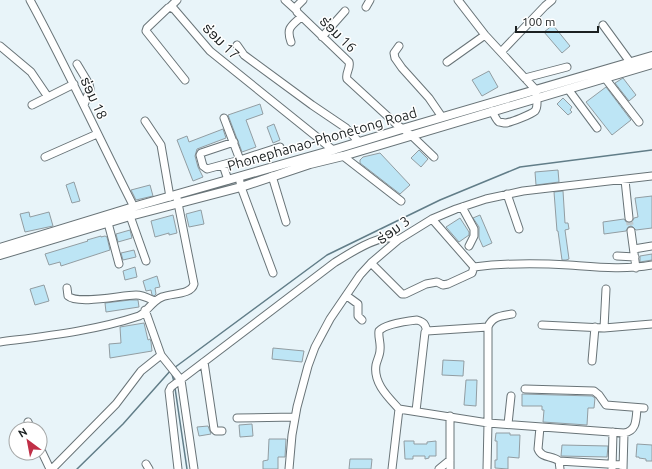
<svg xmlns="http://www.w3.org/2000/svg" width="652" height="469" font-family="Ubuntu,'Noto Sans Lao',sans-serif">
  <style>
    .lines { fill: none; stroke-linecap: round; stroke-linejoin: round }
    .stream { stroke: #617d88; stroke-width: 1.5 }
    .building { fill: #bde5f5; stroke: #929da2 }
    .minor-tunnel { stroke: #bfcace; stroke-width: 7; stroke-dasharray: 7 3.5; stroke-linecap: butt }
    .minor-casing { stroke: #697478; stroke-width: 9 }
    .major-casing { stroke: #697478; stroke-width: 10 }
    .minor { stroke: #fff; stroke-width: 7 }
    .major { stroke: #fff; stroke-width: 8 }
    .labels { text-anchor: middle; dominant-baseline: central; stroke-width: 3; stroke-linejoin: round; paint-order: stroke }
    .street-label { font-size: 14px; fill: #1b2021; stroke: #fff }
  </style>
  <rect width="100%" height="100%" fill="#e8f4f9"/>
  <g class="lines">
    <path class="stream" d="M174,368L327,255L440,200L520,167L652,150
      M172,374L174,382
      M175,388L187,469
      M77,469L123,424L171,370"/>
  </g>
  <path class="building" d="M553,25L570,46L562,53L544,32Z
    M489,71L498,87L482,96L472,80Z
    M623,78L636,95L629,101L615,83Z
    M606,87L631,120L612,135L586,102Z
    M563,98L572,107L570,110L572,112L568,115L557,104Z
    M260,104L263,114L246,120L256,147L242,152L228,115Z
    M274,124L280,140L273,143L267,127Z
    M223,129L226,138L197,149L195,156L198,167L203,177L193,181L177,140L187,136L189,142Z
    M419,150L428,159L421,167L411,158Z
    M380,153L410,185L400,194L360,163V160L363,157Z
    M558,170L559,182L536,185L535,172Z
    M74,182L80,201L72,203L66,185Z
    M150,185L153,196L136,200L131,190Z
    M563,191L565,223H568L569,229L565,230L569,259L566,260H562L558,231H557L554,192Z
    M652,196V228L636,230L633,227L631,226L628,227L626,231L604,234L603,222L624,219L627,223L632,222L634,218L638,217L635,198Z
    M201,210L204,224L189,227L186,214Z
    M29,212L30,217L49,212L53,226L25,232L20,214Z
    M173,215L177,233L169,235V233L155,237L151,221Z
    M480,215L492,243L483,247L479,238V227L473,218Z
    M460,218L469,232V235L459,242L446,227Z
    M130,230L132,238L118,242L116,234Z
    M101,236V237L105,236L107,237L110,250L61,266L60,262L49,265L45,254L88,241L87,240Z
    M134,250L136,257L123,260L121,253Z
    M652,254V260L640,262V256Z
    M135,267L137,277L125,280L123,271Z
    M157,276L160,287L155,288L156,294L154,296L152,295L151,290L146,291L143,281Z
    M44,285L49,301L35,305L30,289Z
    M130,300H138L139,307L106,312L105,303Z
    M144,323L148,340L150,339L151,342L152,351L110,358L109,344L121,343L120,327Z
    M273,348L304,351L302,362L272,359Z
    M443,360L464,361L463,376L442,375Z
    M466,380H477L476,406L464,405Z
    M522,394L592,396L595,398L594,408H588L587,425L543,422L544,410H542V406H522Z
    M252,424L253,436L240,437L239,425Z
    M208,426L211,434L199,436L197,427Z
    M496,433H510V435H520L519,458L508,457V469L495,468V460H497V441H495Z
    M269,439H286L285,457H278V469H263V461L268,460Z
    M404,441H414V444H427V442L436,441V456H429V458L425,459V456H413V459H405Z
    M637,444L652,445V461H646V459L639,458V457H636Z
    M562,445L608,446L607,457L561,456Z
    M350,459H372L371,469H349Z"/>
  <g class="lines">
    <path class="minor-tunnel" d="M629,218L631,231"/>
    <g class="minor-casing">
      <path id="minor" d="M30,0C67,68 99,138 134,207
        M285,0L296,10
        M303,0L296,7L297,12L349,62C351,68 345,73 347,79L396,124L411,135L434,157
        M458,0L485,35L535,89C536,95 539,106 535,111C532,114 510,123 505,123C504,123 500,122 499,122C496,120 494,114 492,111
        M170,7L177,0
        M366,7L370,0
        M603,25L630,62
        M322,37L345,11
        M291,42C286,28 291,26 301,17
        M237,45L244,55L312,105L346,128L359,142
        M0,46L31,72L48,97
        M399,46L394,53L395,58L402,68L429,98L442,117
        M501,52L545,6L552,0
        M447,62L485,35
        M77,64L89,84L90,89L84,105
        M525,78L567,67
        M605,78L639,122
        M185,80L146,31L147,28L168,8L170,7L174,9L210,51L333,150
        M568,89L597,128
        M32,105L74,84
        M224,118L240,160
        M145,121L161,145L170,197
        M234,142L201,153L200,155L203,166L207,169L240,160L280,147
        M343,156L401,201
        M45,157L97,134
        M223,165L228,180
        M272,176L286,222
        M239,177L241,187L273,273
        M625,180L629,218
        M507,194L519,229
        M462,207L474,229V236L469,246
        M130,216L146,261
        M432,219L474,267
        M108,223L119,264
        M631,231L636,268
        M634,249L652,246
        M617,256L635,257
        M371,263L402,294H405L426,284L437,282L443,285L448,284L472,273L474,267C505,263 538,263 569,265C597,267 624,270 652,265
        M67,288L68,296C78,305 122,295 136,295C143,295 148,298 154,301
        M347,296L358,304V316L362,320
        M145,310L161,355L181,380L194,469
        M542,325L604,328L652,324
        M488,327C492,316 502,316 512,314
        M604,328L606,289
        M427,331C425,324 424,322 417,320C408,321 385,324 379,331C378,337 381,343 380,350C380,355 377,360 376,365C373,383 388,397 399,409L488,423L624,433C637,431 636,419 637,408
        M0,342C46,336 94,331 139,316C146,313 152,301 162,297C172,293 191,295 194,284L177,198
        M592,361L595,327
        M204,362L214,429L216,431H222
        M525,389L594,391L599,395L606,405L644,408
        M416,411L425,332L427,331L488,327V423L487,469
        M450,416V469
        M237,418L295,417
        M28,422L31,429
        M508,424L511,396
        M540,427L538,449C542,459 552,455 559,461L560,469
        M40,448L50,469
        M559,461L623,465
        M146,464L149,469
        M52,469L116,404L141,371L161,355
        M178,469L169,391L171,387L334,263C347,255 374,237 389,238C392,238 395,239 398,240
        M289,469L292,435L297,407L308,366L315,347L330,319L360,275L371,263L398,240L432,219L456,209L486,199L523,191L652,176
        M392,469L399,409
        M439,469L450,460
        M612,469L613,432
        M623,469L624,433"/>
    </g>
    <g class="major-casing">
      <path id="major" d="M0,248L140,205L333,150L402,129L652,56
        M0,255L130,216L241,187L310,164L343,156L652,64"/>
    </g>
    <use href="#minor" class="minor"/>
    <use href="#major" class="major"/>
  </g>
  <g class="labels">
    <g class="street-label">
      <text transform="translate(338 34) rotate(44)">ຮ່ອມ 16</text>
      <text transform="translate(221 41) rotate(44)">ຮ່ອມ 17</text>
      <text transform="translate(94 98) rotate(65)">ຮ່ອມ 18</text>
      <text transform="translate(322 139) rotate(-16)">Phonephanao-Phonetong Road</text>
      <text transform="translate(393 230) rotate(-36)">ຮ່ອມ 3</text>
    </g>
  </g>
  <g transform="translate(28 441) rotate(328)"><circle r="19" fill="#ffffff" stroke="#a4a6a6"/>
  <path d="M0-3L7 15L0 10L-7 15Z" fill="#c02f47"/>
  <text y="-6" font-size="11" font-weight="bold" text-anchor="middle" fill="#1b2021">N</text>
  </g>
  <path d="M516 26v6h82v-6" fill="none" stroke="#1b2021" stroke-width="2"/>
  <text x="522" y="26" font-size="12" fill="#1b2021" stroke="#ffffff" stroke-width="3" paint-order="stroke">100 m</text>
</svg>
